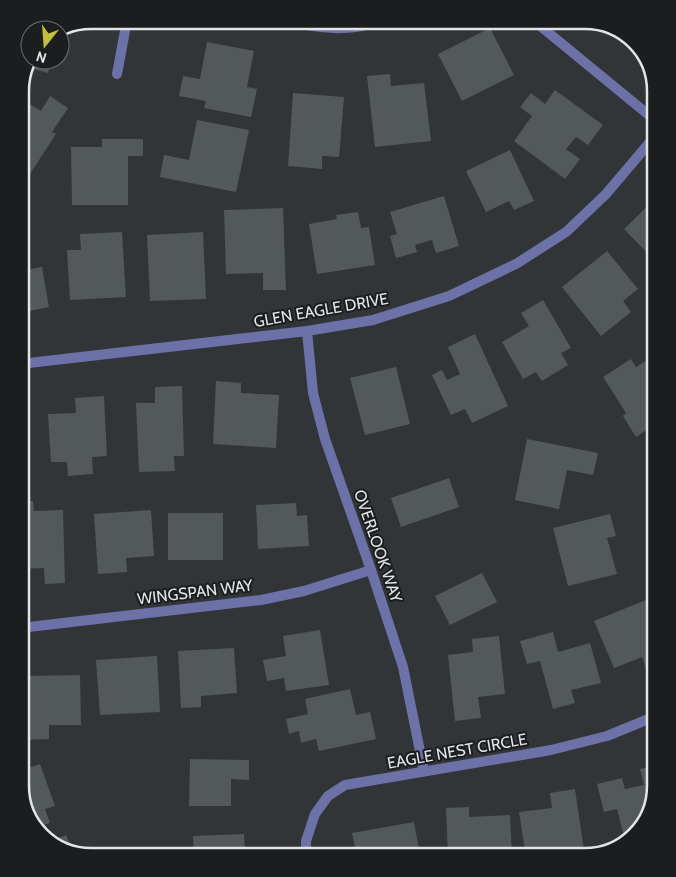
<svg xmlns="http://www.w3.org/2000/svg" width="676" height="877" font-family="Cabin,sans-serif">
  <style>
    .building { fill: #53585a }
    .lines { fill: none; stroke-linecap: round; stroke-linejoin: round }
    .minor { stroke: #6c72a7; stroke-width: 10 }
    .labels { text-anchor: middle; dominant-baseline: central; stroke-width: 4; stroke-linejoin: round; paint-order: stroke }
    .street-label { font-size: 16px; fill: #e3e5e7; stroke: #1b1d1e }
    .rim { fill: none; stroke: #e3e5e7; stroke-width: 2.5 }
  </style>
  <rect width="100%" height="100%" fill="#323538"/>
  <path class="building" d="M490,28L514,75L462,101L438,54Z
    M630,38L644,52L646,57L627,44Z
    M207,42L254,51L247,87L257,89L251,117L204,108L206,101L179,96L183,76L200,79Z
    M33,60H51L48,73L29,68Z
    M390,74L391,86L424,83L431,141L375,147L367,76Z
    M555,90L603,125L588,145L576,137L566,149L580,159L565,179L514,141L532,116L520,107L531,93L545,104Z
    M293,93L344,97L339,157L322,156V169L288,166Z
    M50,96L68,108L52,132L56,134L26,180L20,176V98L41,111Z
    M197,120L249,130L236,192L160,177L164,155L189,160Z
    M102,139H143V156H128V205H72L71,147H102Z
    M510,150L534,201L514,210L509,201L486,212L466,171Z
    M444,196L459,246L436,253L432,240L415,245L417,252L396,258L390,236L397,234L390,212Z
    M656,198V262L624,229Z
    M283,208L286,290H263V273L226,274L224,210Z
    M358,212L361,228L369,227L375,265L317,274L309,224L337,219L336,215Z
    M122,232L126,297L70,300L67,250H81L80,234Z
    M203,232L206,299L150,301L147,235Z
    M607,251L638,289L623,301L631,312L601,336L562,287Z
    M42,267L49,307L20,313V271Z
    M543,300L571,348L561,353L568,365L542,381L536,372L523,379L502,342L529,326L521,313Z
    M475,334L508,406L472,423L465,409L451,415L432,375L442,370L447,380L460,374L448,347Z
    M652,357L656,364V424L636,437L623,416L626,413L603,377L631,359L636,367Z
    M396,367L410,424L365,435L350,378Z
    M216,381L241,383V393L279,395L276,448L213,444Z
    M182,386L184,456H174L175,471L139,472L136,403H155V387Z
    M104,396L107,456L92,457L93,474L68,476L67,462H51L48,414L76,413L75,398Z
    M527,439L598,453L593,475L567,470L559,509L515,500Z
    M449,478L459,507L401,527L391,498Z
    M20,501H33L34,511L63,510L65,583L45,584L44,568L20,569Z
    M296,503L297,516L307,515L309,546L258,549L256,505Z
    M151,510L154,556L126,558L127,572L98,574L94,514Z
    M168,513H223V560H168Z
    M610,514L616,536L607,538L617,574L568,586L553,528Z
    M482,573L497,602L450,625L435,596Z
    M646,600L656,624V664L646,668L642,657L614,668L594,621Z
    M320,630L329,685L286,691L284,678L267,681L263,660L286,656L283,636Z
    M553,632L558,652L590,643L601,683L571,690L575,703L553,709L540,661L527,664L520,641Z
    M499,636L505,694L478,697L481,718L455,721L448,655L473,652L472,639Z
    M234,648L237,693L201,696V707L181,708L178,651Z
    M157,656L160,712L100,715L96,660Z
    M80,675L81,725H49V739L20,740V708L24,707V676Z
    M350,689L356,715L370,712L376,739L319,751L316,739L301,743L299,731L289,734L286,719L308,714L305,699Z
    M190,759L249,760V780L231,779V806H189Z
    M40,764L55,806L45,809L50,823L35,828L32,825L20,786V771Z
    M656,765V787L647,821L626,844L617,809L604,812L597,784L622,778L625,789L644,785L640,769Z
    M575,789L585,857H526L519,812L552,808L550,793Z
    M469,807V817L510,815L512,857H448L446,808Z
    M414,822L419,850L405,853L406,857H357L352,833Z
    M244,834L245,857H194L193,836Z
    M66,835L74,853L56,848L50,842Z"/>
  <g class="lines">
    <path class="minor" d="M276,20C313,26 347,35 383,20
      M533,20L656,121
      M117,74L127,20
      M307,331L313,393L325,439L371,570L403,667L424,771
      M20,364L307,331L373,320L449,296L516,264L566,232L606,194L656,135
      M20,628L261,600L304,591L371,570
      M306,857V841L315,814L328,796L345,785L551,750L607,736L656,716"/>
  </g>
  <g class="labels">
    <g class="street-label">
      <text transform="translate(321 310) rotate(-10)">GLEN EAGLE DRIVE</text>
      <text transform="translate(378 546) rotate(71)">OVERLOOK WAY</text>
      <text transform="translate(195 592) rotate(-7)">WINGSPAN WAY</text>
      <text transform="translate(457 751) rotate(-10)">EAGLE NEST CIRCLE</text>
    </g>
  </g>
  <path d="M0 0H676V877H0ZM91 29H585A62 62 0 0 1 647 91V786A62 62 0 0 1 585 848H91A62 62 0 0 1 29 786V91A62 62 0 0 1 91 29Z" fill="#1b1d1e" fill-rule="evenodd"/>
  <path class="rim" d="M91 29H585A62 62 0 0 1 647 91V786A62 62 0 0 1 585 848H91A62 62 0 0 1 29 786V91A62 62 0 0 1 91 29Z"/>
  <g transform="translate(45 45) rotate(197)"><circle r="24" fill="#1b1d1e" stroke="#6b6d6e"/>
  <path d="M0-4L9 19L0 12L-9 19Z" fill="#c1be40"/>
  <text y="-8" font-size="14" font-weight="bold" text-anchor="middle" fill="#e3e5e7">N</text>
  </g>
</svg>
